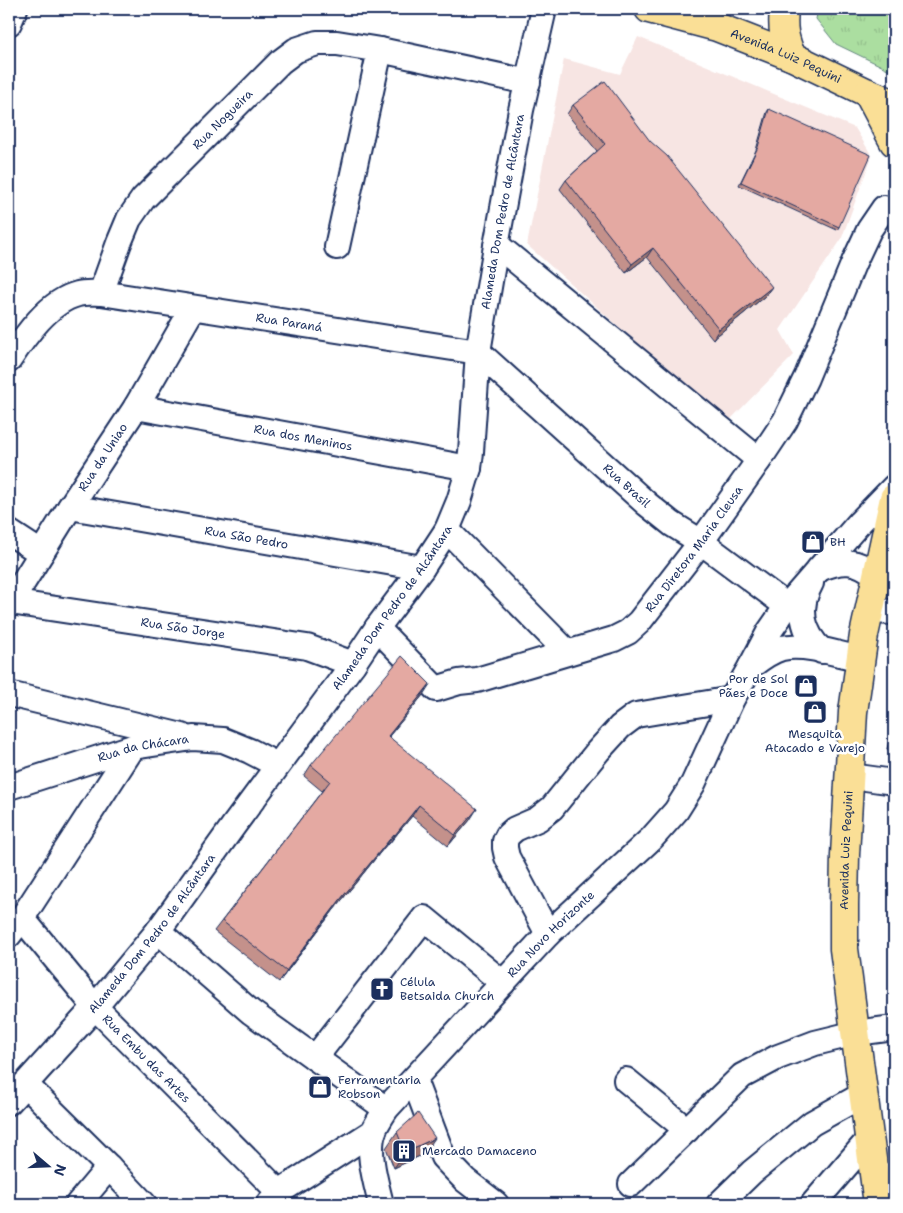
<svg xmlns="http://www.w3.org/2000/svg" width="903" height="1213" font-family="'Shantell Sans',sans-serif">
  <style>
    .built { fill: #f7e5e3 }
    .grass { fill: url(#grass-tufts); stroke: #63867f }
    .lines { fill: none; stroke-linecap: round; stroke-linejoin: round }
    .minor-casing { stroke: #1b2f5e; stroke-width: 28 }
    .major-casing { stroke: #1b2f5e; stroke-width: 31 }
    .minor { stroke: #fff; stroke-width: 24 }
    .major { stroke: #fadf96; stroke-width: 28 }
    .wall { fill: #c4918b; stroke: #1b2f5e }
    .shaded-wall { fill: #a07671; stroke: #1b2f5e }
    .building { fill: #e4a9a2; stroke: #1b2f5e }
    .labels { text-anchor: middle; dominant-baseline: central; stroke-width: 5; stroke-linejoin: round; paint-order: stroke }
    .street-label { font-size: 12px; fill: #1b2f5e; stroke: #fff }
    .poi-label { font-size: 12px; fill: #1b2f5e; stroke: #fff; text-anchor: start }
  </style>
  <defs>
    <pattern id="grass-tufts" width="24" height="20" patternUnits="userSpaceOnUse" patternTransform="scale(1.25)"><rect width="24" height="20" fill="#abdea0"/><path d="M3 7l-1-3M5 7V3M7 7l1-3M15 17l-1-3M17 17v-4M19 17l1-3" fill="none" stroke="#93bf8c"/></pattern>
  </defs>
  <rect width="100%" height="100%" fill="#fff"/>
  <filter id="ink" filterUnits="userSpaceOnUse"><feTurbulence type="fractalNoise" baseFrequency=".02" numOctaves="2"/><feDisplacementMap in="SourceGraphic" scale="10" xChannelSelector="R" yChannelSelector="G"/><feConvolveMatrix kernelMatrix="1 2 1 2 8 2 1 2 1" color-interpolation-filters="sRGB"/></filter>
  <g filter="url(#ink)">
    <path class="built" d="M638,37L855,128L872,156L841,240L780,330L794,355L727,423L527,245L564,59L620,74Z"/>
    <path class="grass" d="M818,9H894V72L836,44L816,19Z"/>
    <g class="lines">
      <g class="minor-casing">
        <g id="minor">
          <path d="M9,23L15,9"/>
          <path d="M496,246L503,250L759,460"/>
          <path d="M337,247L380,50"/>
          <path id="s1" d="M101,293L119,243L129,219L143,199L280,62L296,50L317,43H337L380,50L528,82"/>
          <path id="s2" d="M9,360C25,336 49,301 78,294C85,292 93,293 101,293L478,352L647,504L672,524L701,542L787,606"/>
          <path id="s3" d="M136,407L469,468"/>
          <path id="s4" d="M70,507L422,568"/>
          <path d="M447,530L567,652"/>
          <path d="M9,532L41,553"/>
          <path d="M819,569C842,559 857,559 877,576"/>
          <path d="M811,583C797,608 802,632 822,651"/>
          <path id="s5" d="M10,602L307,647L353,664"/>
          <path id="s6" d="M9,605L70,507L136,407L193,308"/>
          <path d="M869,611L894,612"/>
          <path id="s7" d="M377,628L436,689L459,682L477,680L614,639L628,632L639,622L701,542L759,460L785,421L806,378L854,262L869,230L884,208"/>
          <path d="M751,666C760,659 771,651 782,648C804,643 838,654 860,659"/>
          <path d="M9,694L182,736"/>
          <path d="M851,776L894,782"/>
          <path id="s8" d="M9,787L133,747L193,738L223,740L250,751L277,765"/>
          <path id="s9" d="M22,918L95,1007L279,1192"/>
          <path d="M158,931L251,1012L386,1109"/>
          <path d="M548,934L507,857L505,848V841L508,835L515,829L538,819L552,808L598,751L620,727L636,715L732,699"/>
          <path d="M9,935L22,918L133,747"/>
          <path d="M315,1058L424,918L503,983"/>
          <path d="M414,1080L443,1157L465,1180L496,1204"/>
          <path d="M626,1080L687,1130"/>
          <path d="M25,1084L109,1167L144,1204"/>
          <path id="s10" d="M9,1102L95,1007L158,931L234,825L353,664L377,628L422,568L447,530L459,501L469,468L471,452L478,352L496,246L521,110L544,9"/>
          <path d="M875,1176L894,1175"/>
          <path d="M631,1184L742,1076L778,1057L815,1043L856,1033L894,1028"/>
          <path d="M78,1204L109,1167"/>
          <path d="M269,1204L279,1192L374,1131"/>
          <path id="s11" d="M381,1204C376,1183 366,1151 374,1130C377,1123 382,1116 386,1109L548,934L652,838L676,811L693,784L732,699L751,666L769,632L787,606L819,569L860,522L894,487"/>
          <path d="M719,1204L752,1172L812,1123L864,1094"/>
          <path d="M813,1204L870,1138"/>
        </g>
      </g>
      <g class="major-casing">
        <g id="major">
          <path id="s12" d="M649,9L717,27L791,56L868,93L894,104"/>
          <path d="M784,9C782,29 784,37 791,56"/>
          <path d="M868,93L894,142"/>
          <path id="s13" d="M878,1204L844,949V905L845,855L853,712L864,635L894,498"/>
        </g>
      </g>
      <use href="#minor" class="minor"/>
      <use href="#major" class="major"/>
    </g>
    <path class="wall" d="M573,105L765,296L713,339L647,257L626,273L560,189L566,180L597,151L567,114Z
      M769,109L839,227L837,230L739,185L756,150L767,112Z
      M423,695L389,736L470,820L448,846L412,816L388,845L387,844L333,911L279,982L214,931L322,791L304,776L311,765Z
      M894,717V750L887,749L893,719Z
      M397,1132L424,1154L394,1168L386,1148Z"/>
    <path class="shaded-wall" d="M653,248L647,257L626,273L632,264Z
      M772,287L765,296L713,339L719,329Z
      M430,684L423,695L381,746L388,736Z
      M891,743H894V750L887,749Z
      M419,805L412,816L388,845L395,835Z
      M477,809L470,820L448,846L455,835Z
      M394,834L387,844L333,911L279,982L340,900Z
      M435,1138L424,1154L394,1168L405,1152Z"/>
    <path class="building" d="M605,81L650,141L667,156L772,287L719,329L653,248L632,264L566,180L605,144L573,105Z
      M769,109L871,155L839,227L741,182L758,147Z
      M402,656L430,684L388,736L477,809L455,835L419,805L395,835L394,834L340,900L286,971L222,921L330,781L311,765Z
      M894,727V743H891Z
      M418,1113L435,1138L405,1152L397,1132Z"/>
  </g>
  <defs>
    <g id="shop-square" transform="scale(1.25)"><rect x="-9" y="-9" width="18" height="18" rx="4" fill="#1b2f5e" stroke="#fff"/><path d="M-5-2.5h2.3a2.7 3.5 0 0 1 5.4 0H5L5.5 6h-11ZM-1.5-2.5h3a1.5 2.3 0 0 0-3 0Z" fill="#fff"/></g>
    <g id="church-square" transform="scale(1.25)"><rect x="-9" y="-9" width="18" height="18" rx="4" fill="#1b2f5e" stroke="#fff"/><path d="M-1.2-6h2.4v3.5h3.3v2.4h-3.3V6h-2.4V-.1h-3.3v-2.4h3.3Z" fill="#fff"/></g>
    <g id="building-square" transform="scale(1.25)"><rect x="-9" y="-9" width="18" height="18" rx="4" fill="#1b2f5e" stroke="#fff"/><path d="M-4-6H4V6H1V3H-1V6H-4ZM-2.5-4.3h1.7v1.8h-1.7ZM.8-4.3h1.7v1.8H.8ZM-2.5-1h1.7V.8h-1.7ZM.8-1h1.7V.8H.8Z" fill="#fff"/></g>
  </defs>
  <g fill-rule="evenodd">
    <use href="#shop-square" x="813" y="542"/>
    <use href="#shop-square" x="806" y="686"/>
    <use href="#shop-square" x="815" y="712"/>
    <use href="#church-square" x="382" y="989"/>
    <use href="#shop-square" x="320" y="1087"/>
    <use href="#building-square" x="404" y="1151"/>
  </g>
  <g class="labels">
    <g class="street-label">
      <text stroke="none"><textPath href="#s12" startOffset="145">Avenida Luiz Pequini</textPath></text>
      <text stroke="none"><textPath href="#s1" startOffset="216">Rua Nogueira</textPath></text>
      <text stroke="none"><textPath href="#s10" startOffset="1046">Alameda Dom Pedro de Alcântara</textPath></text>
      <text stroke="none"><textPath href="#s2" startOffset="311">Rua Paraná</textPath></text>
      <text stroke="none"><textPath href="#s3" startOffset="170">Rua dos Meninos</textPath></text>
      <text stroke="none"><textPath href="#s6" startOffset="175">Rua da Uniao</textPath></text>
      <text stroke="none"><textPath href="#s2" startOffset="702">Rua Brasil</textPath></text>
      <text stroke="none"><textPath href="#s4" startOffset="179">Rua São Pedro</textPath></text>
      <text stroke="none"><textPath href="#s7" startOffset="392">Rua Diretora Maria Cleusa</textPath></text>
      <text stroke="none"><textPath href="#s10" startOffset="626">Alameda Dom Pedro de Alcântara</textPath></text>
      <text stroke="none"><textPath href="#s5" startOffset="175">Rua São Jorge</textPath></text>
      <text stroke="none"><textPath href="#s8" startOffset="140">Rua da Chácara</textPath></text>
      <text stroke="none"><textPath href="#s13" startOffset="356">Avenida Luiz Pequini</textPath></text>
      <text stroke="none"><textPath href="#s10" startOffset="221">Alameda Dom Pedro de Alcântara</textPath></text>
      <text stroke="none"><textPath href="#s11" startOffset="340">Rua Novo Horizonte</textPath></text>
      <text stroke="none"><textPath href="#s9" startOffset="188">Rua Embu das Artes</textPath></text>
    </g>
    <g class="poi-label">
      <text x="830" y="542">BH</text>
      <text x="788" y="679" text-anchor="end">Por de Sol<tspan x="788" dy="14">Pães e Doce</tspan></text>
      <text x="815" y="734" text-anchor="middle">Mesquita<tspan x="815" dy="14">Atacado e Varejo</tspan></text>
      <text x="400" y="982">Célula<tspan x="400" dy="14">Betsaida Church</tspan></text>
      <text x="338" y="1080">Ferramentaria<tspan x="338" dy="14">Robson</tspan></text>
      <text x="422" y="1151">Mercado Damaceno</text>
    </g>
  </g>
  <rect width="903" height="1213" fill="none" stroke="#fff" stroke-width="30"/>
  <rect x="15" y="15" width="873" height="1183" fill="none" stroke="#1b2f5e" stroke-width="2" filter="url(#ink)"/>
  <g transform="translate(48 1166) rotate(109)" stroke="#ffffff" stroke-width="4" paint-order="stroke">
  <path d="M0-4L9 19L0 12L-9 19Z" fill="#1b2f5e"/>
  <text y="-8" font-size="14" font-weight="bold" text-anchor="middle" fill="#1b2f5e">N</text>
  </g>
</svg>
